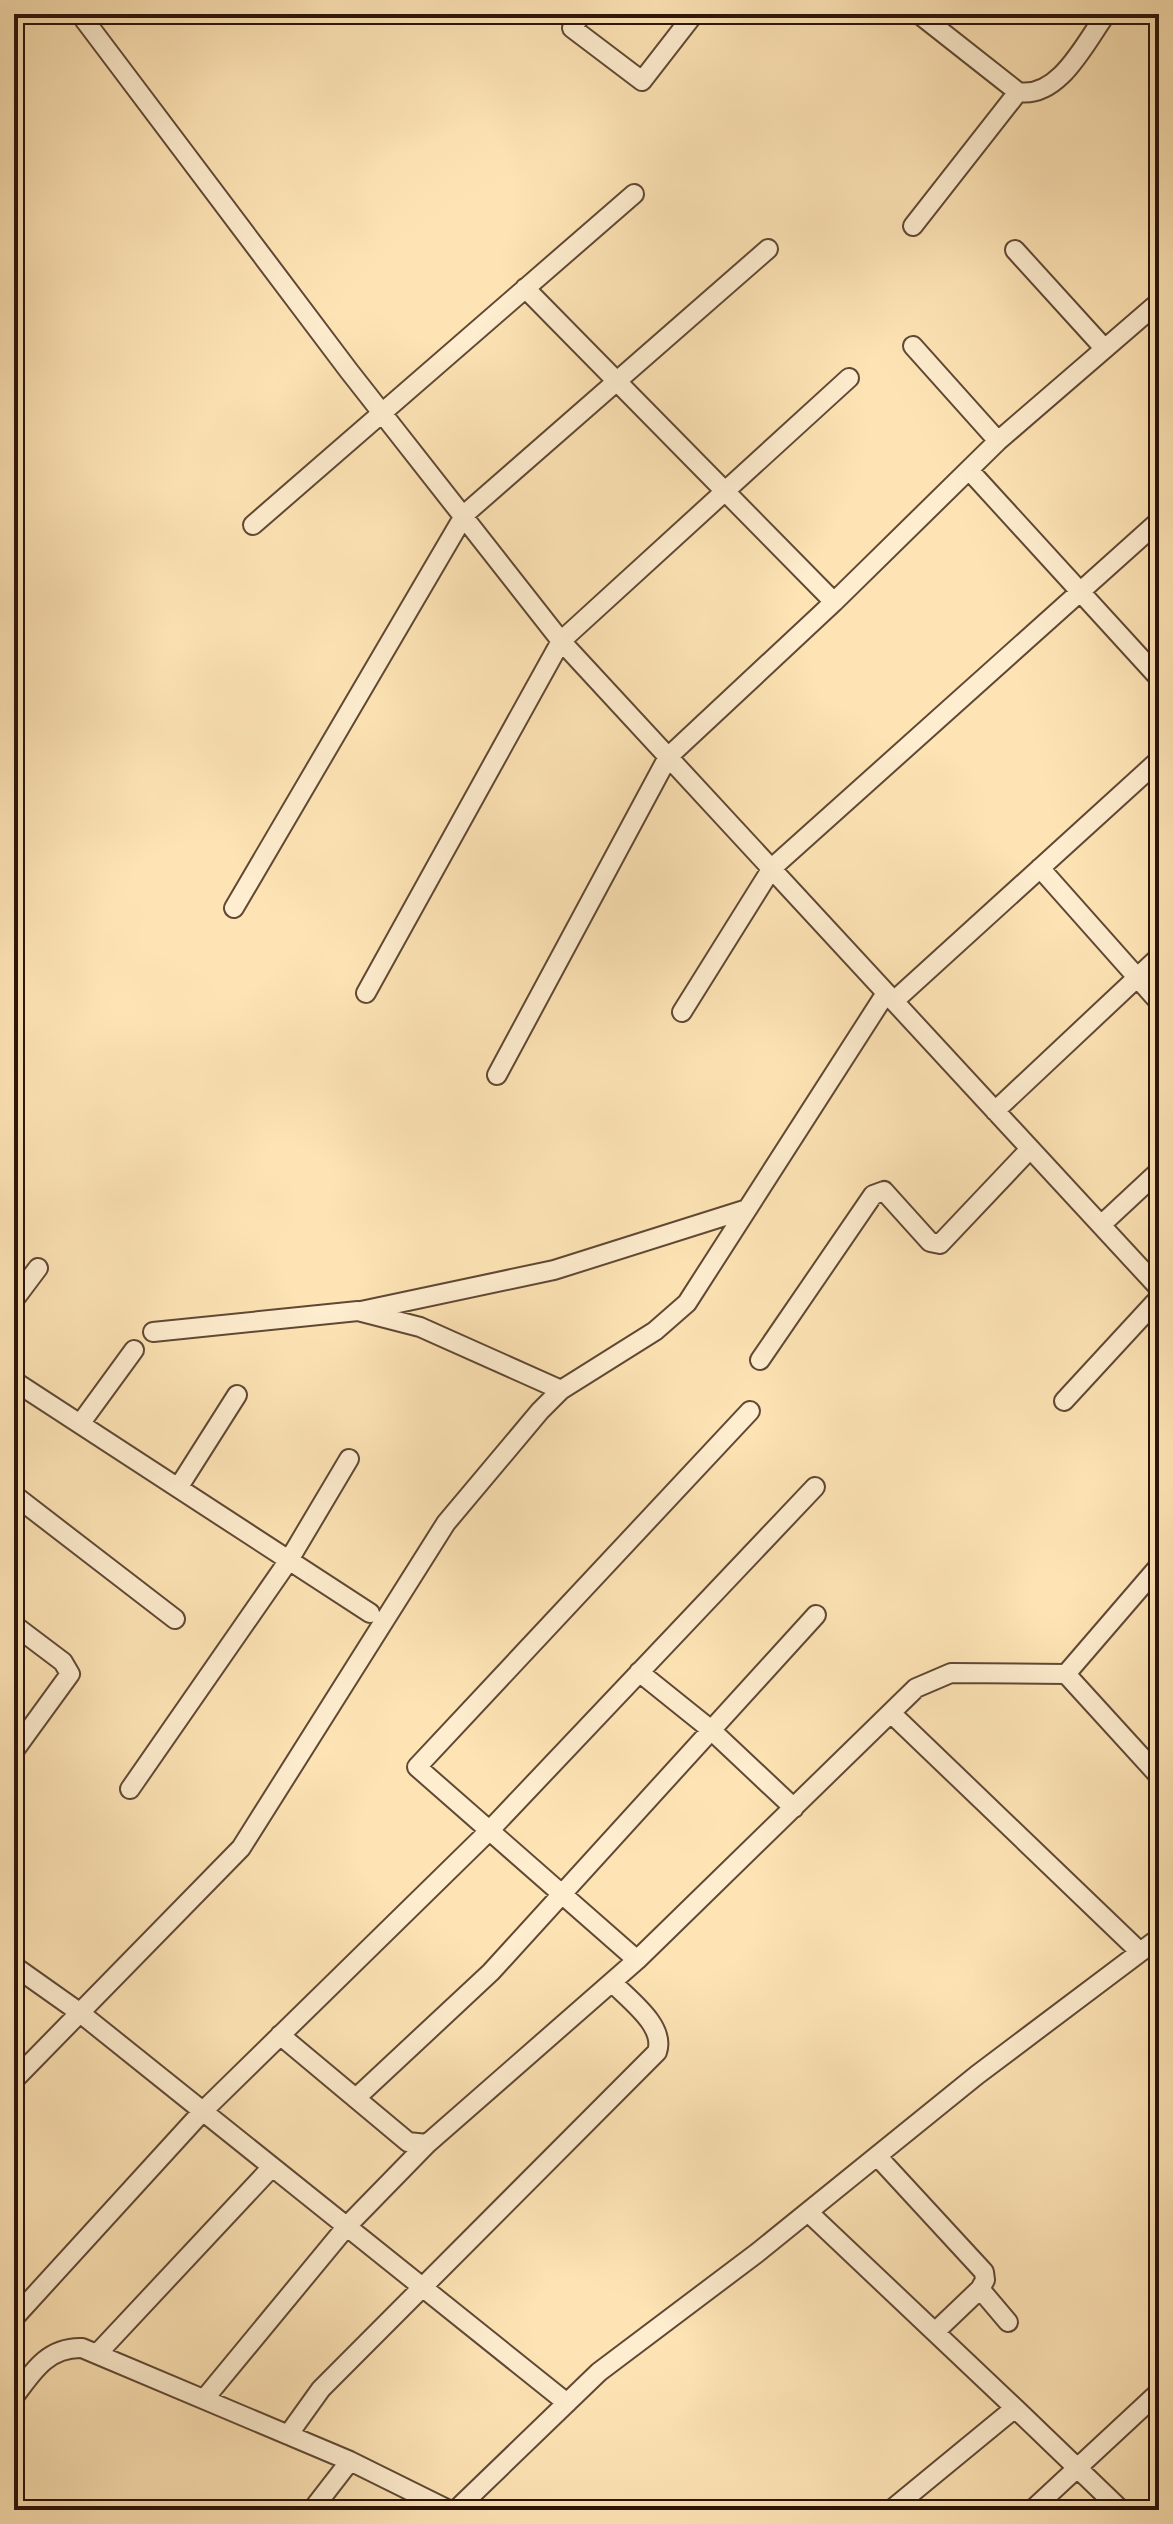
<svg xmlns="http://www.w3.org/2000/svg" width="1173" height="2524" font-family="'IM FELL Double Pica',serif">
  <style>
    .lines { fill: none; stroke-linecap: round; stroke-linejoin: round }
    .minor-casing { stroke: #604835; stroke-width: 22 }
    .minor { stroke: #feedcf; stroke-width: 18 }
  </style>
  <rect width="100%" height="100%" fill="#fee4b5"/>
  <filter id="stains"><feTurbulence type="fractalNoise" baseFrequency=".0025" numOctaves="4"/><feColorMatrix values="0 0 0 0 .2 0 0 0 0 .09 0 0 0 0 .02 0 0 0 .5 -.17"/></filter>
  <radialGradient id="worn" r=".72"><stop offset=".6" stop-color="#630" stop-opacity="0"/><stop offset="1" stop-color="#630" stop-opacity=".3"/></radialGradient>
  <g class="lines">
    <g class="minor-casing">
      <path id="minor" d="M80,14L349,371L561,641L1159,1288
        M582,14L572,28L642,81L694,14
        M919,14L1018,92C1059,99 1085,43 1106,14
        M913,226L1018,92
        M1015,250L1104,348
        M525,288L834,602
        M913,346L998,441
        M969,470L1159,678
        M253,525L634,194
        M1040,868L1159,1002
        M234,908L465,514L768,249
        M366,993L561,641L849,378
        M894,1001L1159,760
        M682,1012L772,868L1159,521
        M497,1075L668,757L834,602L998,441L1159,302
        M995,1111L1159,957
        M1101,1225L1159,1171
        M14,1300L38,1268
        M361,1311L554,1270L744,1210
        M153,1332L358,1311L420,1327L561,1390
        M760,1360L873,1195L884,1191L930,1242L940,1244L1030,1149
        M14,1381L370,1613
        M1064,1401L1159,1298
        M750,1411L417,1767L637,1960L916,1688L951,1673L1066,1674L1159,1566
        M80,1424L134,1350
        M178,1488L237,1395
        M14,1495L175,1619
        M14,1625L63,1662L70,1674L14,1751
        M639,1672L710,1729L794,1808
        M1066,1674L1159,1776
        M891,1713L1139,1951
        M130,1789L289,1560L349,1459
        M14,1966L79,2012L567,2403
        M280,2035L408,2142L427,2144L637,1960
        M14,2080L241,1848L446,1523L540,1411L561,1390L655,1331L687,1303L886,993
        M356,2098L491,1972L816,1615
        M878,2157L984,2272L985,2280L980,2289
        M808,2212L1015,2408L891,2510
        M14,2318L202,2112L489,1831L815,1487
        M936,2331L980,2289L1008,2322
        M97,2354L272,2167
        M14,2397C33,2371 48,2347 82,2348L350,2461L449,2510
        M205,2398L347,2226L427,2144
        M1015,2408L1121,2510
        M288,2435L321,2389L657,2052C666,2026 629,2000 612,1982
        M312,2510L350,2461
        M456,2510L599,2372L757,2253L977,2075L1159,1938
        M1032,2510L1159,2392"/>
    </g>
    <use href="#minor" class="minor"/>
  </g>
  <rect width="1173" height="2524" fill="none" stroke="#fee4b5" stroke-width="48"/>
  <rect x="16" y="16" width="1141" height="2492" fill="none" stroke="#2c140a" stroke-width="4"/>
  <rect x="24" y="24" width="1125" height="2476" fill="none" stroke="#2c140a" stroke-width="2"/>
  <rect width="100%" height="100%" filter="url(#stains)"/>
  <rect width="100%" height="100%" fill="url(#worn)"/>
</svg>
